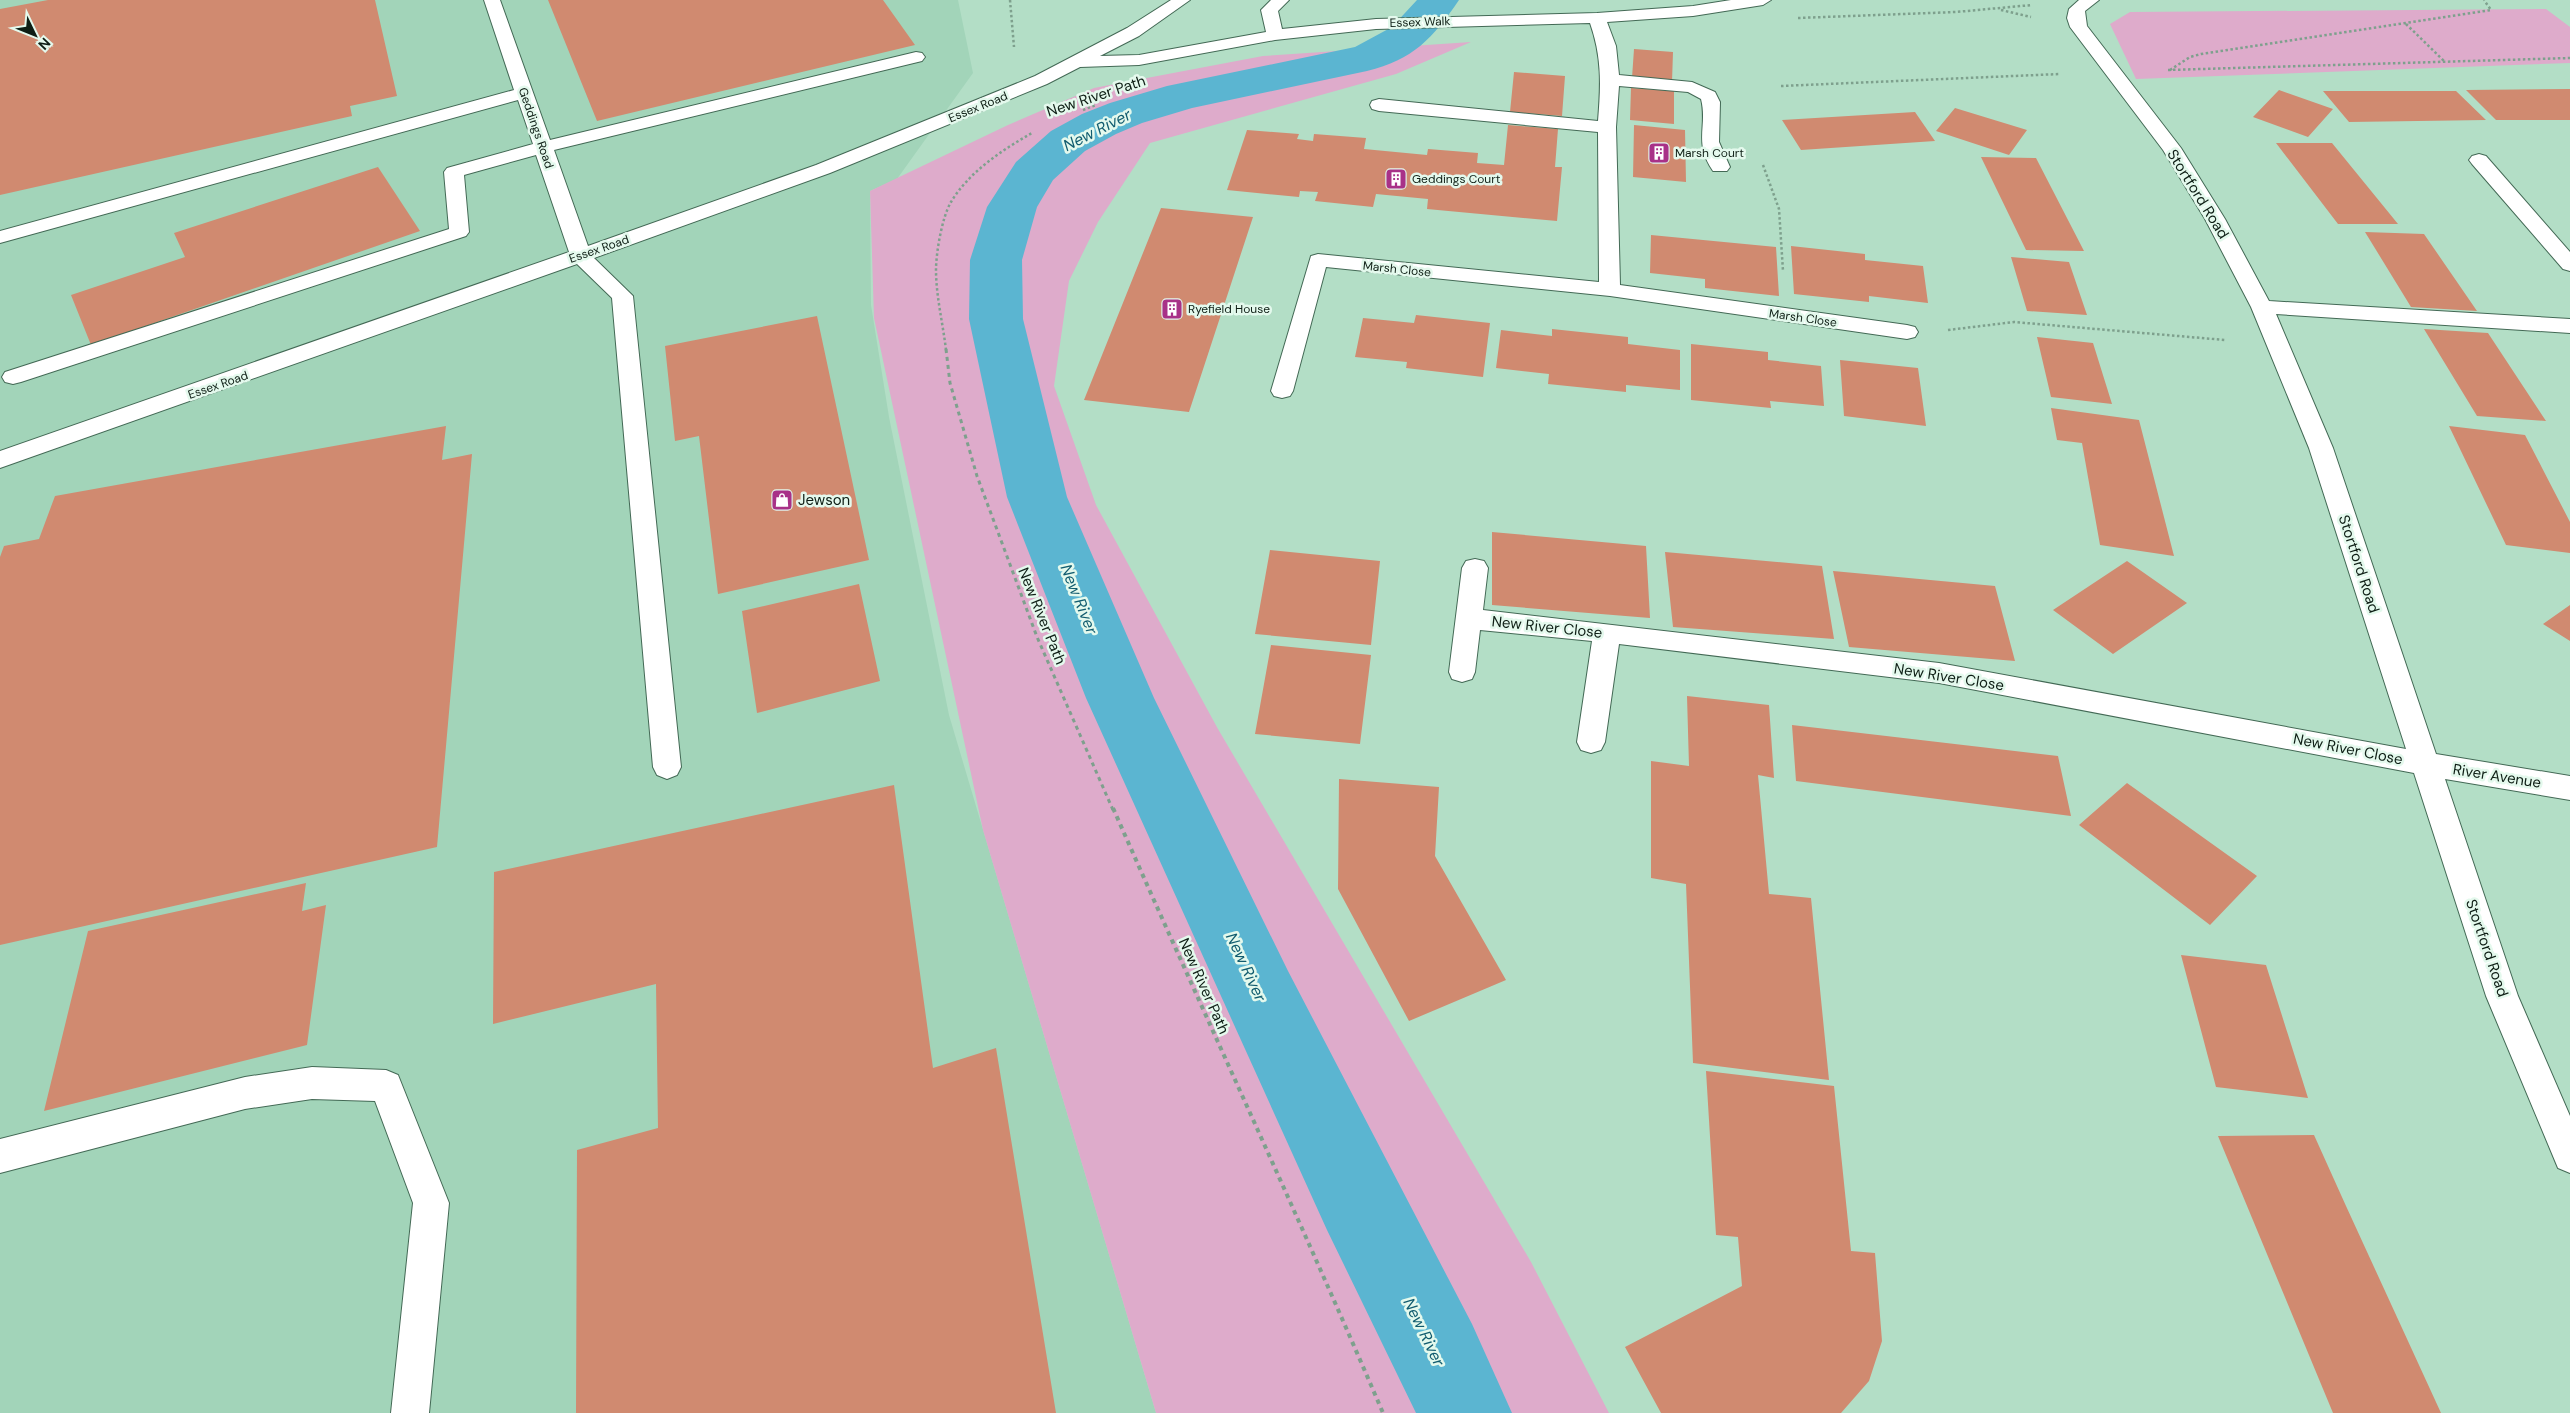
<svg xmlns="http://www.w3.org/2000/svg" width="2570" height="1413" font-family="'DM Sans',sans-serif">
  <style>
    .built { fill: #a2d4b9 }
    .green { fill: #deabcb }
    .lines { fill: none; stroke-linecap: round; stroke-linejoin: round }
    .canal { fill: #5bb5d1; fill-rule: evenodd }
    .building { fill: #d08a70 }
    .minor-casing { stroke: #436955; stroke-width: 2 }
    .path-far2 { stroke: #7ea08d; stroke-width: 2.5; stroke-dasharray: 2.5 2.5; stroke-linecap: butt }
    .path-far1 { stroke: #7ea08d; stroke-width: 3; stroke-dasharray: 4 4; stroke-linecap: butt }
    .path { stroke: #7ea08d; stroke-width: 4; stroke-dasharray: 4.5 4.5; stroke-linecap: butt }
    .minor { fill: #fff; fill-rule: evenodd }
    .labels { text-anchor: middle; dominant-baseline: central; stroke-width: 5; stroke-linejoin: round; paint-order: stroke }
    .far-street-label { font-size: 12px; fill: #0e1e15; stroke: #e4f9ed }
    .far-poi-label { font-size: 12px; fill: #0e1e15; stroke: #e4f9ed; text-anchor: start }
    .street-label { font-size: 15px; fill: #0e1e15; stroke: #e4f9ed }
    .poi-label { font-size: 15px; fill: #0e1e15; stroke: #e4f9ed; text-anchor: start }
    .water-label { font-size: 16px; font-style: italic; fill: #115c6f; stroke: #e4f9ed }
  </style>
  <rect width="100%" height="100%" fill="#b3dec6"/>
  <path class="built" d="M0,0H958L973,73L897,179L870,191L871,305L889,417L949,715L1156,1413H0Z"/>
  <path class="green" d="M2546,9L2570,27V63L2136,79L2110,24L2130,12Z
    M1471,42L1396,74L1150,143L1098,222L1069,281L1054,386L1096,505L1218,729L1531,1262L1609,1413H1156L983,830L874,318L870,191L1008,125L1094,88L1263,56Z"/>
  <g class="lines">
    <path class="canal" d="M1417,0H1459C1433,38 1413,60 1367,71L1192,108L1142,123L1116,134L1085,151L1053,180L1037,207L1022,260L1023,319L1067,497L1154,698L1288,971L1472,1324L1512,1413H1416L1327,1230L1086,698L1007,497L969,319L970,260L987,207L1016,162L1051,131L1082,114L1110,103L1167,86L1355,47L1392,27Z"/>
  </g>
  <path class="building" d="M48,0H375L397,96L350,106L352,116L0,195V9Z
    M548,0H883L915,45L597,121Z
    M1634,49L1673,52L1672,82L1632,78Z
    M1514,72L1565,76L1562,116L1510,112Z
    M1631,88L1674,91V124L1630,120Z
    M2570,89V120H2496L2466,90Z
    M2279,90L2333,109L2308,137L2253,117Z
    M2323,91H2456L2486,120L2349,122Z
    M1955,108L2027,130L2009,155L1936,131Z
    M1915,112L1935,141L1801,150L1782,120Z
    M1508,125L1558,129L1555,167H1562L1557,221L1427,209L1428,199L1376,194L1373,207L1315,201L1318,192L1300,191L1299,197L1227,190L1247,130L1299,134L1297,139L1313,141L1314,134L1366,138L1364,149L1427,155L1428,149L1478,153L1477,163L1504,165Z
    M1634,125L1685,130L1686,182L1633,177Z
    M2276,143H2332L2398,224H2338Z
    M1981,157L2036,158L2084,251L2026,250Z
    M378,167L420,231L91,345L71,295L185,257L174,233Z
    M1161,208L1253,217L1189,412L1084,400Z
    M2365,232L2424,234L2477,311L2411,307Z
    M1651,235L1776,247L1779,296L1705,288V279L1650,273Z
    M1791,246L1865,254V260L1923,266L1928,303L1869,296V302L1794,294Z
    M2011,257L2069,262L2087,315L2027,311Z
    M1416,315L1490,323L1483,377L1406,368L1407,362L1355,357L1363,318L1414,323Z
    M817,316L869,560L718,594L699,436L675,441L665,346Z
    M1552,329L1628,337V344L1680,350V390L1626,385V392L1548,384L1549,374L1496,368L1501,330L1552,336Z
    M2424,329L2488,333L2546,421L2477,416Z
    M2037,337L2093,343L2112,404L2051,397Z
    M1691,344L1768,352V360L1821,366L1824,406L1770,401L1771,408L1691,400Z
    M1840,360L1918,368L1926,426L1844,416Z
    M2051,408L2139,420L2174,556L2100,545L2082,443L2057,440Z
    M446,426L442,460L472,454L437,847L0,945V557L4,546L39,539L55,496Z
    M2449,426L2525,435L2570,522V553L2506,545Z
    M1492,532L1646,546L1650,618L1492,605Z
    M1270,550L1380,561L1371,645L1255,634Z
    M1665,552L1822,566L1834,639L1673,627Z
    M2127,561L2187,603L2113,654L2053,610Z
    M1833,571L1995,586L2015,661L1849,647Z
    M859,584L880,681L757,713L742,611Z
    M2570,605V641L2543,624Z
    M1271,645L1371,655L1360,744L1255,734Z
    M1687,696L1769,705L1774,778L1758,775L1769,894L1811,898L1829,1080L1693,1063L1686,884L1651,878V761L1689,766Z
    M1792,725L2058,756L2071,816L1796,781Z
    M1339,779L1439,787L1435,856L1506,980L1409,1021L1338,889Z
    M2127,783L2257,876L2210,925L2079,825Z
    M894,785L933,1068L996,1048L1056,1413H576L577,1150L658,1128L656,984L493,1024L494,872Z
    M306,883L302,911L326,905L307,1045L44,1111L88,931Z
    M2181,955L2266,965L2308,1098L2216,1087Z
    M1706,1071L1834,1086L1851,1251L1875,1253L1882,1341L1869,1381L1841,1413H1661L1625,1347L1742,1286L1738,1237L1716,1235Z
    M2314,1135L2346,1206L2441,1413H2333L2218,1136Z"/>
  <g class="lines">
    <g class="minor-casing">
      <path id="minor" d="M484,0H500L550,140L916,52L922,53L925,57L922,61L554,150L588,246L816,165L1035,76L1127,28L1171,0H1190L1139,36L1100,56L1139,55L1266,32L1261,10L1271,0H1289L1278,11L1282,29L1376,19L1597,13L1693,6L1731,0H1771L1763,5L1693,16L1607,22L1616,46L1619,75L1692,82L1715,92L1720,102L1719,142L1730,167L1727,171H1713C1693,142 1708,126 1701,99L1688,92L1619,86L1616,127L1620,285L1907,325L1915,327L1918,332L1915,337L1907,339L1610,296L1326,267L1293,391L1290,396L1282,398L1274,396L1271,391L1311,256L1318,254L1599,282L1598,132L1379,111L1372,109L1370,105L1372,101L1379,99L1598,121C1601,85 1602,57 1590,23L1376,29L1275,40L1139,65L1080,67L1047,84L830,173L594,258L633,296L681,767L677,775L667,779L657,775L653,767L612,298L577,264L0,468V451L569,252L536,155L464,175L469,232L466,236L21,382L13,384L5,382L2,377L5,372L449,229L444,172L447,168L533,144L518,100L0,243V231L514,90Z
        M2079,0H2099L2085,11L2087,26L2181,148L2225,219L2269,301L2570,319V333L2276,314L2333,448L2436,754L2570,776V800L2445,779L2518,996L2570,1116V1173L2558,1168L2486,996L2414,773L1939,683L1619,644L1605,742L1601,750L1591,753L1581,750L1577,742L1592,641L1480,630L1475,672L1472,679L1462,682L1452,679L1449,672L1462,568L1466,561L1475,559L1484,561L1488,568L1483,610L1939,663L2406,749L2309,448L2251,307L2205,219L2163,150L2070,27L2067,18L2069,9Z
        M2479,154L2486,156L2570,252V271L2563,269L2472,164L2469,160L2472,156Z
        M312,1067L386,1070L398,1075L449,1203L429,1413H391L413,1203L375,1101L312,1099L245,1109L0,1173V1139L245,1077Z"/>
    </g>
    <path class="path-far2" d="M1010,0L1014,47
      M2001,10L2031,17
      M1798,18L1956,12L2032,5
      M2406,24L2444,61
      M2168,70L2570,58
      M2170,70L2190,57L2201,54L2491,10L2484,0
      M1781,86L2060,74
      M1083,110L1096,105
      M1763,165L1779,209L1783,271
      M1948,330L2014,322L2225,340
      M946,350C943,324 936,296 936,270C936,253 942,217 951,202C969,172 1002,150 1032,133"/>
    <path class="path-far1" d="M946,349L950,383L977,476L1037,637L1113,810"/>
    <path class="path" d="M1113,808C1202,1010 1296,1210 1383,1413"/>
    <use href="#minor" class="minor"/>
  </g>
  <defs>
    <g id="building-square" transform="scale(1.125)"><rect x="-9" y="-9" width="18" height="18" rx="4" fill="#a83188" stroke="#e4f9ed"/><path d="M-4-6H4V6H1V3H-1V6H-4ZM-2.5-4.3h1.7v1.8h-1.7ZM.8-4.3h1.7v1.8H.8ZM-2.5-1h1.7V.8h-1.7ZM.8-1h1.7V.8H.8Z" fill="#fff"/></g>
    <g id="shop-square" transform="scale(1.125)"><rect x="-9" y="-9" width="18" height="18" rx="4" fill="#a83188" stroke="#e4f9ed"/><path d="M-5-2.5h2.3a2.7 3.5 0 0 1 5.4 0H5L5.5 6h-11ZM-1.5-2.5h3a1.5 2.3 0 0 0-3 0Z" fill="#fff"/></g>
  </defs>
  <g fill-rule="evenodd">
    <use href="#building-square" x="1659" y="153"/>
    <use href="#building-square" x="1396" y="179"/>
    <use href="#building-square" x="1172" y="309"/>
    <use href="#shop-square" x="782" y="500"/>
  </g>
  <g class="labels">
    <g class="far-street-label">
      <text transform="translate(1420 22) rotate(-2)">Essex Walk</text>
      <text transform="translate(978 107) rotate(-22)">Essex Road</text>
      <text transform="translate(536 128) rotate(71)">Geddings Road</text>
      <text transform="translate(599 249) rotate(-19)">Essex Road</text>
      <text transform="translate(1397 269) rotate(6)">Marsh Close</text>
      <text transform="translate(1803 318) rotate(8)">Marsh Close</text>
      <text transform="translate(218 385) rotate(-19)">Essex Road</text>
    </g>
    <g class="far-poi-label">
      <text x="1675" y="153">Marsh Court</text>
      <text x="1412" y="179">Geddings Court</text>
      <text x="1188" y="309">Ryefield House</text>
    </g>
    <g class="street-label">
      <text transform="translate(1096 96) rotate(-18)">New River Path</text>
      <text transform="translate(2198 194) rotate(58)">Stortford Road</text>
      <text transform="translate(2359 564) rotate(72)">Stortford Road</text>
      <text transform="translate(1042 616) rotate(68)">New River Path</text>
      <text transform="translate(1547 627) rotate(6)">New River Close</text>
      <text transform="translate(1949 677) rotate(9)">New River Close</text>
      <text transform="translate(2348 749) rotate(11)">New River Close</text>
      <text transform="translate(2497 776) rotate(9)">River Avenue</text>
      <text transform="translate(2487 948) rotate(71)">Stortford Road</text>
      <text transform="translate(1204 986) rotate(66)">New River Path</text>
    </g>
    <g class="poi-label">
      <text x="798" y="500">Jewson</text>
    </g>
    <g class="water-label">
      <text transform="translate(1097 130) rotate(-27)">New River</text>
      <text transform="translate(1079 599) rotate(68)">New River</text>
      <text transform="translate(1246 967) rotate(65)">New River</text>
      <text transform="translate(1424 1332) rotate(64)">New River</text>
    </g>
  </g>
  <g transform="translate(35 35) rotate(133)" stroke="#e4f9ed" stroke-width="4" paint-order="stroke">
  <path d="M0-4L9 19L0 12L-9 19Z" fill="#0e1e15"/>
  <text y="-8" font-size="14" font-weight="bold" text-anchor="middle" fill="#0e1e15">N</text>
  </g>
</svg>
